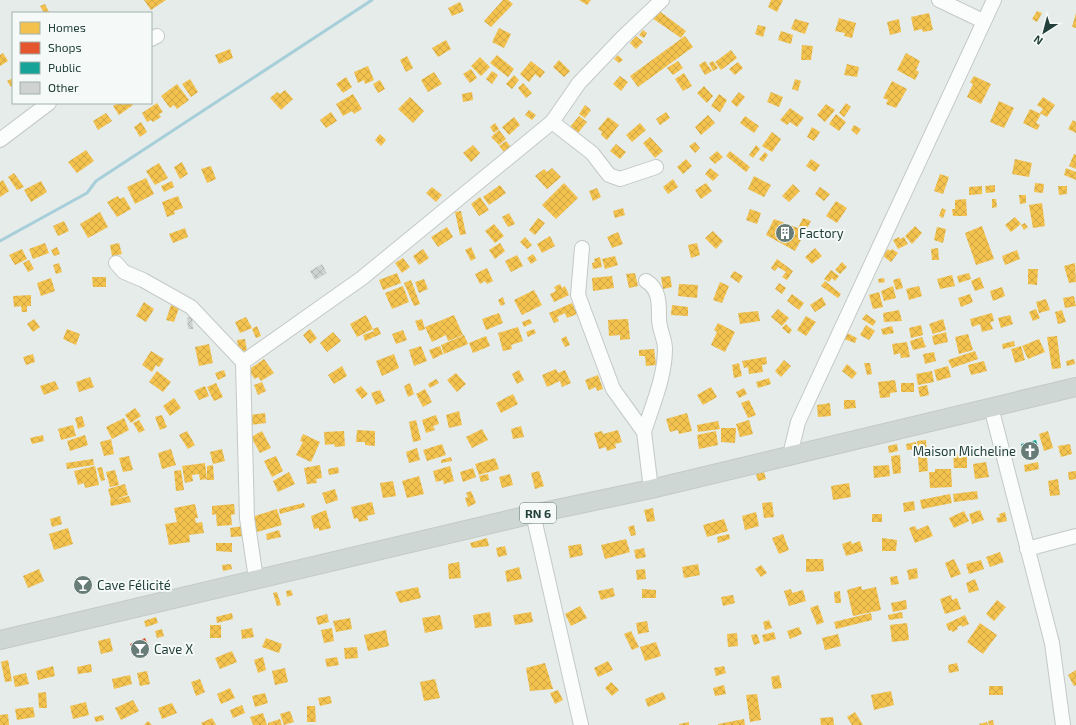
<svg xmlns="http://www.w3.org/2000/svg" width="1076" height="725" font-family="'Exo 2',sans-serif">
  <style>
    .homes { fill: url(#homes-cross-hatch) }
    .shops { fill: url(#shops-cross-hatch) }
    .public { fill: url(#public-cross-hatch) }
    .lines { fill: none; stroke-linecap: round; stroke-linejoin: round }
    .stream { stroke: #a7cfda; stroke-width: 3 }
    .building { fill: url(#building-cross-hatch) }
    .minor-casing { stroke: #c3c9c6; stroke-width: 16 }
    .major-casing { stroke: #c2cac8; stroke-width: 20 }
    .minor { stroke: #fbfcfc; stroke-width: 14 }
    .major { stroke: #cfd7d5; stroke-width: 18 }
    .labels { text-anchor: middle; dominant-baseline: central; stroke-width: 4; stroke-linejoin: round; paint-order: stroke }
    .shield { fill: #f5faf8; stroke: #627873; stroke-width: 1 }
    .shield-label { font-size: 12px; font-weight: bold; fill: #23403a }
    .poi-label { font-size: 13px; fill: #23403a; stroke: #f5faf8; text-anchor: start }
  </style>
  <defs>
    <pattern id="homes-cross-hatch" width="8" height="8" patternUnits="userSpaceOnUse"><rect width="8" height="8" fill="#f2c14e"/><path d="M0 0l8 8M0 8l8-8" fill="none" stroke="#cfa745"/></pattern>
    <pattern id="shops-cross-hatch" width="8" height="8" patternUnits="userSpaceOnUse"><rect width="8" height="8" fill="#e4572e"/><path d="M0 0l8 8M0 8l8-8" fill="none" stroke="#b84928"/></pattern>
    <pattern id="public-cross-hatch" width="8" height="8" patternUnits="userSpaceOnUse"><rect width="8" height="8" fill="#17a398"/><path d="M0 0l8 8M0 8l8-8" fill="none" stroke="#14867d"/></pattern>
    <pattern id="building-cross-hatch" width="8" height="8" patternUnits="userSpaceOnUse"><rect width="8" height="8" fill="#ced3d1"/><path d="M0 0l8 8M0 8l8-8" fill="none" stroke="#b1b6b4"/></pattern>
  </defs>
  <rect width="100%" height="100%" fill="#e6ece9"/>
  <path class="homes" d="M144,0H166L151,10Z
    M503,0H508L513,4L491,27L484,21Z
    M579,0H591L587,5Z
    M771,0H783L777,12L768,7Z
    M460,2L464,11L452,16L448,8Z
    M45,4L49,12L46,13H44L40,6Z
    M658,10L686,31L681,38L652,18Z
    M1037,11L1042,13L1037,22L1032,19Z
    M929,13L933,30L923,32L922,29L914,31L911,17Z
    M1076,13V28L1072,27Z
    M839,18L856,23L852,38L844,36L845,33L835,31Z
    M795,19L809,23L805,34L791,29Z
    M899,19L901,32L890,35L887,22Z
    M758,25L766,27L763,37L755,34Z
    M499,28L511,34L504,48L492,42Z
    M643,30L647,33L644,38L639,35Z
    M781,31L793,35L791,44L778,40Z
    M636,36L643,42L636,49L630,43Z
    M685,36L693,47L638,87L630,76Z
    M446,40L451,49L438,57L432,48Z
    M802,45L813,46L811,60H801Z
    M230,49L233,58L219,64L215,55Z
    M731,50L737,58L721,70L715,62Z
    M3,53L8,61L0,66V55Z
    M906,53L920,61L916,70L919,72L915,80L897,70Z
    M497,55L514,69L508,77L490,63Z
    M618,55L623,60L619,63L614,59Z
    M407,56L413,68L406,72L400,60Z
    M480,57L490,67L481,76L471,66Z
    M559,60L570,71L564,77L553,67Z
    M531,61L545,72L540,78L535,74L529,82L520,74Z
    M678,61L683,68L673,75L667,68Z
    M705,61L712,71L705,75L699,65Z
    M713,61L718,68L713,71L709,63Z
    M738,62L743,68L735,75L729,69Z
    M847,64L859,67L857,77L844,75Z
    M368,66L374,80L365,84L364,80L358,83L354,72Z
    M471,69L477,78L470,83L463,74Z
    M492,71L498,75L492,84L486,79Z
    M434,72L442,84L428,92L421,80Z
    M684,73L692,86L683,91L675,79Z
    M514,75L519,80L512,89L506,84Z
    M620,76L628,82L621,91L613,84Z
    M974,76L991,84L981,104L967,97L973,84L970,82Z
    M346,77L352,87L343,93L336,84Z
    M13,78V85L11,87L7,81Z
    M190,79L198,92L191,97L182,84Z
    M795,79L801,81L798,91L792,89Z
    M380,80L385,89L378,93L373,84Z
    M892,81L907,89L896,108L886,104L888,100L883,98Z
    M523,83L532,93L526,98L518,88Z
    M177,84L189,100L177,109L174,105L170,108L161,96Z
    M704,86L713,96L707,103L697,93Z
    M285,90L293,99L281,110L270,98L277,92L280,94Z
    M472,92L473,100L463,102L462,94Z
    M739,92L745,97L737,107L731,102Z
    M771,92L783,97L779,107L767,102Z
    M353,94L362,109L354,114L352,111L343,116L336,104Z
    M719,94L727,100L720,112L711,106Z
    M410,97L424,111L413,123L398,109Z
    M1043,97L1055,105L1047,117L1040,113L1043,109L1037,105Z
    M999,101L1014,108L1004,128L990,122Z
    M118,103H132L133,105L119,115L113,106Z
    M157,103L163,112L159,114L161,117L153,122L151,120L147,122L142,113Z
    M846,103L851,107L844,117L839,113Z
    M826,104L835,110L825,122L817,115Z
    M585,105L591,110L585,118L579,114Z
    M790,108L804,118L797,127L790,122L787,125L780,120Z
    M1030,109L1041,114L1036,123L1040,125L1037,130L1023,123Z
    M529,110L536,115L532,120L525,115Z
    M331,112L337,121L326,128L320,120Z
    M666,112L670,118L660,125L656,119Z
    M106,113L112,121L98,130L93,121Z
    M836,114L846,122L839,131L829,124Z
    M708,115L715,123L701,135L695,127Z
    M579,116L587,122L578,133L570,127Z
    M745,116L759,126L754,133L740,123Z
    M514,117L520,125L509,135L502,127Z
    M608,117L619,125L607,140L601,135L602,132L598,129Z
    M1073,120L1076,122V133L1068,129Z
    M141,122L147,132L140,137L134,127Z
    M495,123L499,129L494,133L490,127Z
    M640,123L646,130L632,142L626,135Z
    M854,125L861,129L857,135L851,130Z
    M812,127L820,132L814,141L807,137Z
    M499,130L506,139L499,145L491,137Z
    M772,132L781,139L772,152L762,146Z
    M380,134L386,140L381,146L375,140Z
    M650,137L663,151L655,158L643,143Z
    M506,141L511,147L504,152L499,146Z
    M695,142L700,148L695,153L689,146Z
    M616,144L626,152L620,159L610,151Z
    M473,145L480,153L471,162L463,153Z
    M756,145L760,149L753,158L749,155Z
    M86,150L94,161L77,173L68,162Z
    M717,151L723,157L715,164L709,158Z
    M730,151L750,167L746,172L726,156Z
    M765,152L768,155L763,162L759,159Z
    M1074,154L1076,155V169L1069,166Z
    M686,159L692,166L683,174L677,167Z
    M811,159L820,165L815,172L806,166Z
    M1015,159L1032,163L1029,177L1012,174Z
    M182,162L188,174L180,179L174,167Z
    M159,163L168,178L155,185L146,171Z
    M211,166L216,179L207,183L201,169Z
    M552,168L561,177L547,189L535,176L544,169L547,172Z
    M710,168L719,175L713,181L705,174Z
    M1066,168L1076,172V180L1064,175Z
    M14,173L24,187L17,190L8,177Z
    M940,174L949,177L943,194L934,191Z
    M754,176L771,185L764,197L748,189Z
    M146,178L154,194L135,204L127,187Z
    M673,179L678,187L668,194L663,187Z
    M3,180L9,191L0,197V182Z
    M41,181L47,192L31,202L24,190Z
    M172,181L174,187L164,192L161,186Z
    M564,183L578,198L556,219L542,205Z
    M706,183L712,191L701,199L695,190Z
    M1035,183L1044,184L1043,193L1034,192Z
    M793,184L800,191L789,202L782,196Z
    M500,185L506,193L489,205L483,197Z
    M995,185V192L986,193L985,186Z
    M982,186V194L969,195V187Z
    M1058,186H1067V194L1059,195Z
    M432,187L442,195L436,202L426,193Z
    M820,187L830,194L824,201L815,194Z
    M597,188L601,197L593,201L589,191Z
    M1019,195H1026V203L1020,204Z
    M118,196L120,199L124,197L131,209L117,217L107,202Z
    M178,196L183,208L174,211L175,214L167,217L162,202Z
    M480,197L489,210L479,216L471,204Z
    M966,199L967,216H953L952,209H955V200Z
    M992,199H996L997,207L992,208Z
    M836,201L847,208L837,223L826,216Z
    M1042,203L1045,226L1033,228L1029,205Z
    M623,208L625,215L615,218L613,211Z
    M942,208L946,210L943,218L939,216Z
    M750,209L761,213L757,224L746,220Z
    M461,211L466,234L460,235L455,212Z
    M100,212L108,227L88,238L80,224Z
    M509,213L515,224L508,227L502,217Z
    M1015,217L1021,224L1011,232L1005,225Z
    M538,218L545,223L535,235L529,230Z
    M803,218L811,221L795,251L766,235L774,219L798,228Z
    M64,221L69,231L58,236L53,226Z
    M1025,223L1028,227L1024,230L1021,225Z
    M494,224L504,236L495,243L485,231Z
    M915,226L922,233L912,244L905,236Z
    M982,226L994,259L976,265L965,233Z
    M447,227L453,237L438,247L431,237Z
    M937,227L946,229L943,243L934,240Z
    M185,228L188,237L173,243L169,234Z
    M713,231L723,241L716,249L705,238Z
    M618,232L623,244L612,248L607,237Z
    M550,236L555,246L542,253L537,244Z
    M525,237L532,245L527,249L520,242Z
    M899,237L900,239L904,237L908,244L898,249L893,240Z
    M45,243L49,253L33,259L29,249Z
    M119,243L122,254L112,256L110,245Z
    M500,243L505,251L495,259L489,250Z
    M697,243L700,255L691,258L688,245Z
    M57,247L60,254L54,256L51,250Z
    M471,247L476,258L471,261L465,250Z
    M815,248L822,256L812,264L805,257Z
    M938,248L939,260H932L931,249Z
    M22,249L27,259L15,265L9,255Z
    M423,249L429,258L419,265L413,256Z
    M888,249L890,251L892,249L898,253L891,262L883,256Z
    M1017,250L1020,259L1005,265L1002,256Z
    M533,254L537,260L531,264L527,258Z
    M517,255L523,266L511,272L505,261Z
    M615,256L618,265L605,269L602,259Z
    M600,257L602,267L593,269L592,263L595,262L594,259Z
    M403,258L410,267L402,273L395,263Z
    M777,259L793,271L787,280L782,277L786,272L778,267L775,271L771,268Z
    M29,260L34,269L28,272L23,263Z
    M842,262L847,267L840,274L835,270Z
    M59,263L62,272L56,274L53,265Z
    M1075,263L1076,282L1069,283L1064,266Z
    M487,268L493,281L487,284L485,281L480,284L475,274Z
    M1028,269H1038L1037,285L1028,284Z
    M831,270L839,276L835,281L832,278L829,282L824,279Z
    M734,271L743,276L739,283L730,277Z
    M397,273L401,283L383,290L379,280Z
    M635,273L638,286L629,288L626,274Z
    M969,273L971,279L959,283L957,276Z
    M952,275L955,286L940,289L937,279Z
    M612,276L614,288L593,291L592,278Z
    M670,276L672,287L663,289L661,277Z
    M92,277H106V287H93Z
    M980,277L984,288L975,291L971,281Z
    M51,278L55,291L41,296L37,283Z
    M884,278L885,282L879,283L878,279Z
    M900,278L903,288L896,290L893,280Z
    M424,279L428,289L419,293L415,282Z
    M411,280L420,304L414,306L404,283Z
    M825,281L841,294L838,298L821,286Z
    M720,282L729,286L722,303L713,300Z
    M779,283L786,288L782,294L775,289Z
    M560,284L562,288L565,286L569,295L554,302L550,294L556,291L554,287Z
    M679,284L698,285L697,298L678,296Z
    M403,286L409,302L392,309L385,293Z
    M893,286L896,298L884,301L881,291Z
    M919,286L922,296L909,300L906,289Z
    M1002,287L1005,296L993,301L990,291Z
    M534,290L542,305L522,315L514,300Z
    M879,292L883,307L873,309L869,295Z
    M792,294L804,303L799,310L787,301Z
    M970,294L973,302L961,307L958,298Z
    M31,295V306H27V312H22L21,306L14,307L13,296Z
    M1074,296L1076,306L1065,308L1063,298Z
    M503,297L505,304L501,306L498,300Z
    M822,297L826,305L815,312L810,305Z
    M1046,299L1050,310L1039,313L1036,302Z
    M144,302L154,309L146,322L136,316Z
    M572,303L577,314L567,318L565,313L557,317L559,321L554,323L549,313Z
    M171,305L179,308L174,322L166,320Z
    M672,305L688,307V316L671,315Z
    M778,309L789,318L782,326L771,317Z
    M1036,309L1040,318L1033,321L1029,312Z
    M899,310L902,321L884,322L883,313Z
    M1062,310L1066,322L1058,324L1055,312Z
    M758,311L760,321L740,324L738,313Z
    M499,313L503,323L486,330L482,319Z
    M992,313L994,321L990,322L993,329L982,332L980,324L972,327L970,319Z
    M866,314L876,321L873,326L862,319Z
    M366,315L373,329L357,337L350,324Z
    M454,315L463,335L448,341L446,335L432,342L425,327Z
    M1010,315L1013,324L1001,328L998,318Z
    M806,316L816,322L806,336L797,330Z
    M246,317L252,328L240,333L235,322Z
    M34,319L40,327L33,332L27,324Z
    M422,319L425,329L419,331L415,321Z
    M530,319L532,323L524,327L522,322Z
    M628,319L630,339L620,340V335L609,336L608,320Z
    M943,319L946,330L933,334L929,324Z
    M718,323L735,332L725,352L711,345L717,332L714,330Z
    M786,324L792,330L789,334L782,328Z
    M866,325L875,331L869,340L860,335Z
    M921,325L923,335L911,338L909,328Z
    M257,326L261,336L256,338L252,329Z
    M892,326L894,333L883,335L881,329Z
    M378,327L381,334L365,341L363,335L374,331L373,329Z
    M518,327L523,341L511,345L512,349L503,351L498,333Z
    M67,329L80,334L76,345L63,339Z
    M310,329L317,338L310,344L303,335Z
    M534,329L536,333L528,337L526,332Z
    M403,330L407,340L396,344L392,334Z
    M333,332L341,341L327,352L320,343Z
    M946,332L948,342L934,345L932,336Z
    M847,333L857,338L855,343L844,339Z
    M968,334L973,350L959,354L955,337Z
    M464,335L468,344L444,354L441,345Z
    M486,336L490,346L473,353L469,343Z
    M566,336L570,345L565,347L561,339Z
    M1057,336L1061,368L1052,369L1047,337Z
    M922,337L926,347L913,350L910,341Z
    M245,339L247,351L239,352L237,340Z
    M1039,339L1045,352L1028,359L1022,346Z
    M1014,341L1015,346L1003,349L1002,344Z
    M907,342L910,357L901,358L900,353L894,355L892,344Z
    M209,344L213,363L199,366L195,347Z
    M421,346L427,361L414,366L409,350Z
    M440,346L443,354L433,359L429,350Z
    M1021,346L1025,360L1015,363L1011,349Z
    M654,349L656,365L646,366L645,356H639V350Z
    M151,351L164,359L159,367L156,365L152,372L142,365Z
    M975,351L978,359L952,368L948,360Z
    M934,352L936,361L925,364L923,354Z
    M33,354L35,362L26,365L23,357Z
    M394,354L399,368L382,376L376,361Z
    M766,357L767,364L762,365L763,372L749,374L748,367L744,368L742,361Z
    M264,359L274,373L261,381L258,377L255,379L248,370Z
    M1074,359L1075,364L1067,366L1066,361Z
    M784,360L791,366L781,377L775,371Z
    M984,361L987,371L971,375L968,365Z
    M739,363L742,376L734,378L732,365Z
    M864,363H870L872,374L867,375Z
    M847,364L857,373L852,379L842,371Z
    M342,366L347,376L334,384L328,375Z
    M948,366L951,377L937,381L934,370Z
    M556,369L558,373L565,370L571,383L562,387L560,381L547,387L542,375Z
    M224,370L226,376L218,380L215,373Z
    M519,370L524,380L517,384L512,374Z
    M157,371L171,382L163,392L149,382Z
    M932,371L934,382L918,385L916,374Z
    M456,373L466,384L457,392L447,380Z
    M598,375L603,389L597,391L596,387L589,390L585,380Z
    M90,377L94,387L79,392L76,382Z
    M769,378L771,384L758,388L756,382Z
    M436,379L439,383L430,388L428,384Z
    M895,380L897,392L890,393V397L880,398L878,382Z
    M55,381L59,389L44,395L40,386Z
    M262,382L266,391L258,395L254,385Z
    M216,383L223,397L214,401L207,387Z
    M410,383L414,394L408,397L404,386Z
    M901,383H914V392H901Z
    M927,385L929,395L920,397L918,387Z
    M205,386L209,396L199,400L194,391Z
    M361,386L368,394L362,399L355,390Z
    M711,387L717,397L703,405L697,395Z
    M744,388L747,394L739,398L736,392Z
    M425,389L432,402L423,407L416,394Z
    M380,390L385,401L376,405L371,393Z
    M513,394L518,404L501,413L496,403Z
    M174,398L181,408L170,416L163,406Z
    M749,400L756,415L748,418L741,403Z
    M844,400H855L856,408L844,409Z
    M830,403L831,416L818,417L817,405Z
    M135,408L141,416L131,423L125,415Z
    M459,411L462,425L449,428L446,415Z
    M265,413L266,423L250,425L249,415Z
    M687,413L692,431L679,434L678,430L670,432L666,419Z
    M162,415L167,427L160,430L155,417Z
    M436,415L439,424L433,426L435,430L426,433L422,420Z
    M82,416L85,426L78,429L75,418Z
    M124,418L129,430L112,439L106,427Z
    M139,420L145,430L139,433L133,423Z
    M416,420L421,440L413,442L409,422Z
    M749,420L753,434L740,437L736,424Z
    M718,421L720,429L698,432L697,425Z
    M73,425L76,436L61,440L58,429Z
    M521,426L524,437L513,439L511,429Z
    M721,428H736L735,443L721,442Z
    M482,429L488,440L472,448L466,437Z
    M357,430L375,431V446L365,445V442H356Z
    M618,430L622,442L615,444L616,448L607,451L606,447L599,449L594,433L602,431L603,434Z
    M187,431L195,445L188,449L179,435Z
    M262,431L271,448L260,453L251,437Z
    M344,431L345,446L335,447L334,444L325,445L324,432Z
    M716,431L718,445L699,449L697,435Z
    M1048,431L1053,448L1044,451L1039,434Z
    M303,434L320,442L311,462L296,455L303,442L300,441Z
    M43,435L44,441L32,444L30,438Z
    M85,435L88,445L70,451L67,441Z
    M111,439L114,454L104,456L100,442Z
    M926,440L928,471L919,472L917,441Z
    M916,442L917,449L907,450L906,444Z
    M442,444L446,455L427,461L423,450Z
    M897,444L898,451L889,453L888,446Z
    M1070,444L1072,454L1061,457L1058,446Z
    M417,448L420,460L409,463L406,452Z
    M171,449L176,465L162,469L158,453Z
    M222,449L225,461L213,464L210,452Z
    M953,454H967V468H954Z
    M900,455L901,473L893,474L891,456Z
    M129,456L133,470L123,472L119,458Z
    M276,456L283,471L272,477L264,461Z
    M451,457L452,461L441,463V460Z
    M495,458L499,469L479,475L475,464Z
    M93,459L94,465L67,469L66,463Z
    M986,462L989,477L975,479L973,464Z
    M1038,462L1039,469L1025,472L1024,465Z
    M205,463L207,479L200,480L199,474L192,475L193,481L185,483L182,466Z
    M213,465L214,480H207V466Z
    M320,465L322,478L316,479L317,483L307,484L304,468Z
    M889,465L890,476L874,478L873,466Z
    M95,466L99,485L85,488L84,483L78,485L74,471Z
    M450,466L454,481L444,484L443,480L436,482L433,471Z
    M102,467L105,480L101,481L97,468Z
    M338,467L339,473L329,475L328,469Z
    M473,468L476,477L463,482L460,472Z
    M935,469H951L952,487L930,488L929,472H935Z
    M115,470L119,485L110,487L106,472Z
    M181,470L184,490L176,491L174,471Z
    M539,471L544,486L535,489L531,473Z
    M1076,471V479L1069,480L1068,472Z
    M289,472L295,484L278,492L273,481Z
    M764,472L766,479L758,481L756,474Z
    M488,474L489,480L481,482L479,476Z
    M510,474L513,485L502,488L499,477Z
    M419,476L424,494L407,498L402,481Z
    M1058,479L1060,495L1050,496L1048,481Z
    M393,481L396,496L383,498L380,483Z
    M849,483L851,497L833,500L831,486Z
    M125,484L128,495L111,500L108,489Z
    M335,489L338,500L326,504L322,493Z
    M471,491L476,503L468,507L465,498L468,497L466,493Z
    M977,491L978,499L954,502L953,494Z
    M950,494L952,503L922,509L920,500Z
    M129,496L131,502L111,506L110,500Z
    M914,501L915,510L904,512L903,503Z
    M372,502L375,514L367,516L368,520L359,522L358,518L354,519L351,507Z
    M772,502L774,517L764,518L762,503Z
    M304,503L305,507L280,514L279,509Z
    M195,504L198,518H195L196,523L202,522L204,533L189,535L190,542L169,545L165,524L177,522L174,508Z
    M234,504L235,514L231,515L232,525L217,526L216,514L212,515V506Z
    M653,508L655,521L647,522L644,510Z
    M277,509L282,525L257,532L252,517Z
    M326,510L331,528L319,531V528L314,529L311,516Z
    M980,510L984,520L972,524L969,514Z
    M964,511L969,521L954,528L949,518Z
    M756,512L759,526L745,530L742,516Z
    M1005,512L1007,521L998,523L996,518L1000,517L999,514Z
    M872,514H882V522H872Z
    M60,516L62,524L52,527L50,519Z
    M724,519L728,531L707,537L703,525Z
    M634,525L636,535L631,536L628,527Z
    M928,525L933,536L915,543L909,528L915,526L917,530Z
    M243,526L244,536L231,537L230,528Z
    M68,528L73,544L54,550L49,534Z
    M279,530L281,537L267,540L266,534Z
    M729,534L730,539L718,543L717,537Z
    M783,534L789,550L779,554L772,538Z
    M487,538L489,546L472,548L470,543Z
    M882,538L897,540L896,551H882Z
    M626,539L630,552L605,559L601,545Z
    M851,541L852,544L860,541L863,551L846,556L842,544Z
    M216,543H232V552L216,551Z
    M581,544L583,555L570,558L568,546Z
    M505,546L507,555L498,557L496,548Z
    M644,548L646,557L636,559L634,550Z
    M1000,552L1004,562L990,567L986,557Z
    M806,559H823L824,571L806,572Z
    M954,559L961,574L951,578L945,563Z
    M981,560L984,569L969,574L966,564Z
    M459,562L461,578L449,579L448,564Z
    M231,564L232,569L223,571L222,565Z
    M698,564L700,575L684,578L682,567Z
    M761,565L767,573L761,577L755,569Z
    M519,567L522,579L507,582L505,571Z
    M917,568L918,578L909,580L907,570Z
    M39,569L44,581L28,588L23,576Z
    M645,569L646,579L637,580L636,570Z
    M897,576L899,584L891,585L890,577Z
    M975,579L979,590L969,593L966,583Z
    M85,585L87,593L82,594L80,587Z
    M861,586L862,590L876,587L881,610L853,616L847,590Z
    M418,587L421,598L400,603L395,592Z
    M613,588L615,596L601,600L598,591Z
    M642,589L656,590V598H642Z
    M791,589L792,593L803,590L806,601L789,606L784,591Z
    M291,590L293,595L287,597L286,591Z
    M840,591L841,603H835L834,592Z
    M277,592L281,605L277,606L273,593Z
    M733,595L735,603L723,606L721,597Z
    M951,595L952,600L957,598L961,609L945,614L940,599Z
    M906,600L907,609L893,612L891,603Z
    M997,600L1006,607L994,621L986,614Z
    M818,605L824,622L817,625L810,608Z
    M580,606L587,618L571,626L565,614Z
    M490,612L492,626L475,628L473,615Z
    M531,612L533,622L515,625L513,615Z
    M902,612L903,618L889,620L888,615Z
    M232,613L233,619L217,623L216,617Z
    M871,613L872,620L836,629L834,622Z
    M327,614L329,622L318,625L316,617Z
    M440,615L443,629L425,633L422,618Z
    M965,615L969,624L962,627V625L957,627L958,629L953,632L951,630L949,631L946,624Z
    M156,617L158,623L146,627L144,621Z
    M350,618L352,629L336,632L333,621Z
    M769,620L772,628L765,630L763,622Z
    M647,621L649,632L638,634L636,623Z
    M907,623L909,640L892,642L890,625Z
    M980,623L997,635L983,654L967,642Z
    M210,625H221V638H210Z
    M799,627L802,634L790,639L787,631Z
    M252,628L254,637L242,639L241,630Z
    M332,628L334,641L324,643L321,630Z
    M162,629L164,636L157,638L155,631Z
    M386,630L389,646L368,651L364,635Z
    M631,631L639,647L632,650L624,634Z
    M774,632L776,639L764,642L762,635Z
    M737,633L738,646L728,647L727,634Z
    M757,634L760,643L754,645L751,635Z
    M838,634L841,646L825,650L822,638Z
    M110,638L113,651L101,654L98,641Z
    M266,638L282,644L279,653L262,647Z
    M656,642L661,656L645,661L640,647Z
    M357,647L358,658L345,659L344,648Z
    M232,651L237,662L220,669L215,658Z
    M263,657L266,670L258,673L254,660Z
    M337,657L339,665L327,667L325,659Z
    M8,660L12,681L5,682L1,662Z
    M608,661L613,670L598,677L594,668Z
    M545,663L553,689L530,691L526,668Z
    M957,663L959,671L949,673L948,665Z
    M91,664L92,672L78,674L77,667Z
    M53,666L55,676L38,680L36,671Z
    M724,666L726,673L716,676L714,668Z
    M285,668L288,682L275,685L272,671Z
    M1076,670V685L1074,686L1068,675Z
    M147,671L150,684L140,686L137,673Z
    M26,673L29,684L15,687L13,676Z
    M130,675L132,684L114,689L112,679Z
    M779,675L782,688L773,689L771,677Z
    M200,679L205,692L196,696L191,682Z
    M435,679L440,698L424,701L420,682Z
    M611,682L619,690L612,696L605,688Z
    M724,685L726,694L715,696L713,688Z
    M989,686H1003V695H989Z
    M230,688L235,698L221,704L217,694Z
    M558,690L563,700L555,704L550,693Z
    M891,691L894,705L874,710L871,695Z
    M46,692L47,708H39L38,693Z
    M663,692L666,699L648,707L645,699Z
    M265,693L268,703L255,707L252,696Z
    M757,694L761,720L750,722L746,695Z
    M330,696L332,703L320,706L318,698Z
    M133,700L139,711L121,720L115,708Z
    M86,702L89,715L73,719L70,706Z
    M172,703L177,713L162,719L158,708Z
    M242,705L245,713L233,718L230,710Z
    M307,706H315L316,722H307Z
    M33,707L35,717L17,720L15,709Z
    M290,711L294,722L284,725L280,714Z
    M855,712L863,725H852L847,717Z
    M263,713L267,725H253L250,717Z
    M8,714L9,725H0V715Z
    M103,715L104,720L96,722L94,717Z
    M833,717L834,725H821L820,718Z
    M212,718L216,725H202L201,723Z
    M280,719L282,725H268V723Z
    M744,719L745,725H718V724Z
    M993,720L994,725H989L988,721Z
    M148,721L152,725H144Z
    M689,722V725H679V724Z
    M987,722L988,725H980L979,724Z"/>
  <path class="shops" d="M145,638L149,647L134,654L130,644Z"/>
  <path class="public" d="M1036,440L1039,450L1024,455L1021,444Z"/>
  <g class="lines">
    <path class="stream" d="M0,241L87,193L96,181L372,0"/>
  </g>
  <path class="building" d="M322,264L327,273L315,280L310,271Z
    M187,317H192L193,329H188Z"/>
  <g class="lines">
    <g class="minor-casing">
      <path id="minor" d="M939,0L983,21
        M151,39L157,36
        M552,122L592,153L609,175L620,179L656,167
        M0,140L49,103
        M582,248L578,295L613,389L644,432L651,489
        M116,263L124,272L143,280L191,307L243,362
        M991,407L1052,643L1063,725
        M644,432C652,406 665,377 665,349C665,339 659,329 659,319C659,305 660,289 646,281
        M790,455L798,422L994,0
        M533,514L581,725
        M1027,549L1076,536
        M256,579L247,518L243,362L362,278L552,122L579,83L623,37L662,0"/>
    </g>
    <g class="major-casing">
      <path id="major" d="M0,640L533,514L651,489L1076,387"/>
    </g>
    <use href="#minor" class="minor"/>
    <use href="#major" class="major"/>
  </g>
  <defs>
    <g id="building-disc" transform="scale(1)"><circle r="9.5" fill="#677c77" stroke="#f5faf8"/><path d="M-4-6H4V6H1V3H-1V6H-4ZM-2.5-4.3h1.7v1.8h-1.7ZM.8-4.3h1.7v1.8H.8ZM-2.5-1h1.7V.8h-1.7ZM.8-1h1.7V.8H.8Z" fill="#fff"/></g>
    <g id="church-disc" transform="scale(1)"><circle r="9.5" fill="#677c77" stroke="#f5faf8"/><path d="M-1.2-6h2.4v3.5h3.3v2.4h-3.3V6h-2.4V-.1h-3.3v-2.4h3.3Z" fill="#fff"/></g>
    <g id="bar-disc" transform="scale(1)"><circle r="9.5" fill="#677c77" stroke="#f5faf8"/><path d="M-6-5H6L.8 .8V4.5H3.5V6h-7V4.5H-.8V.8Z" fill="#fff"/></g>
  </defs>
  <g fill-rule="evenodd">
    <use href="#building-disc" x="785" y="233"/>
    <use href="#church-disc" x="1030" y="451"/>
    <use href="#bar-disc" x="83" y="585"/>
    <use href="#bar-disc" x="140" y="649"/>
  </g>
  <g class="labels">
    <rect class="shield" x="520" y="503" width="36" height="20" rx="3"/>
    <g class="shield-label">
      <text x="538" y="513">RN 6</text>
    </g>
    <g class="poi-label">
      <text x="799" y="233">Factory</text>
      <text x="1016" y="451" text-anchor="end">Maison Micheline</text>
      <text x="97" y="585">Cave Félicité</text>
      <text x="154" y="649">Cave X</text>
    </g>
  </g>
  <rect x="12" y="12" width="140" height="92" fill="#f5faf8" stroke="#a1b0ac"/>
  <rect x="20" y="22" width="20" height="12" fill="#f2c14e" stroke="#a1b0ac"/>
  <text x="48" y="32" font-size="12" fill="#23403a">Homes</text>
  <rect x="20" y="42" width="20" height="12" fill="#e4572e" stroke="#a1b0ac"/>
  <text x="48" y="52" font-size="12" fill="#23403a">Shops</text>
  <rect x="20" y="62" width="20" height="12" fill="#17a398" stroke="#a1b0ac"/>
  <text x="48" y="72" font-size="12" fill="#23403a">Public</text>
  <rect x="20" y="82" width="20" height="12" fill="#ced3d1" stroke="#a1b0ac"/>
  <text x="48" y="92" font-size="12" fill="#23403a">Other</text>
  <g transform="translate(1044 32) rotate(216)" stroke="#f5faf8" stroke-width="3" paint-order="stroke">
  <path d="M0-3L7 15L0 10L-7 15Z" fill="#23403a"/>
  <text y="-6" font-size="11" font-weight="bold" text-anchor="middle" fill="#23403a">N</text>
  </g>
</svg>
